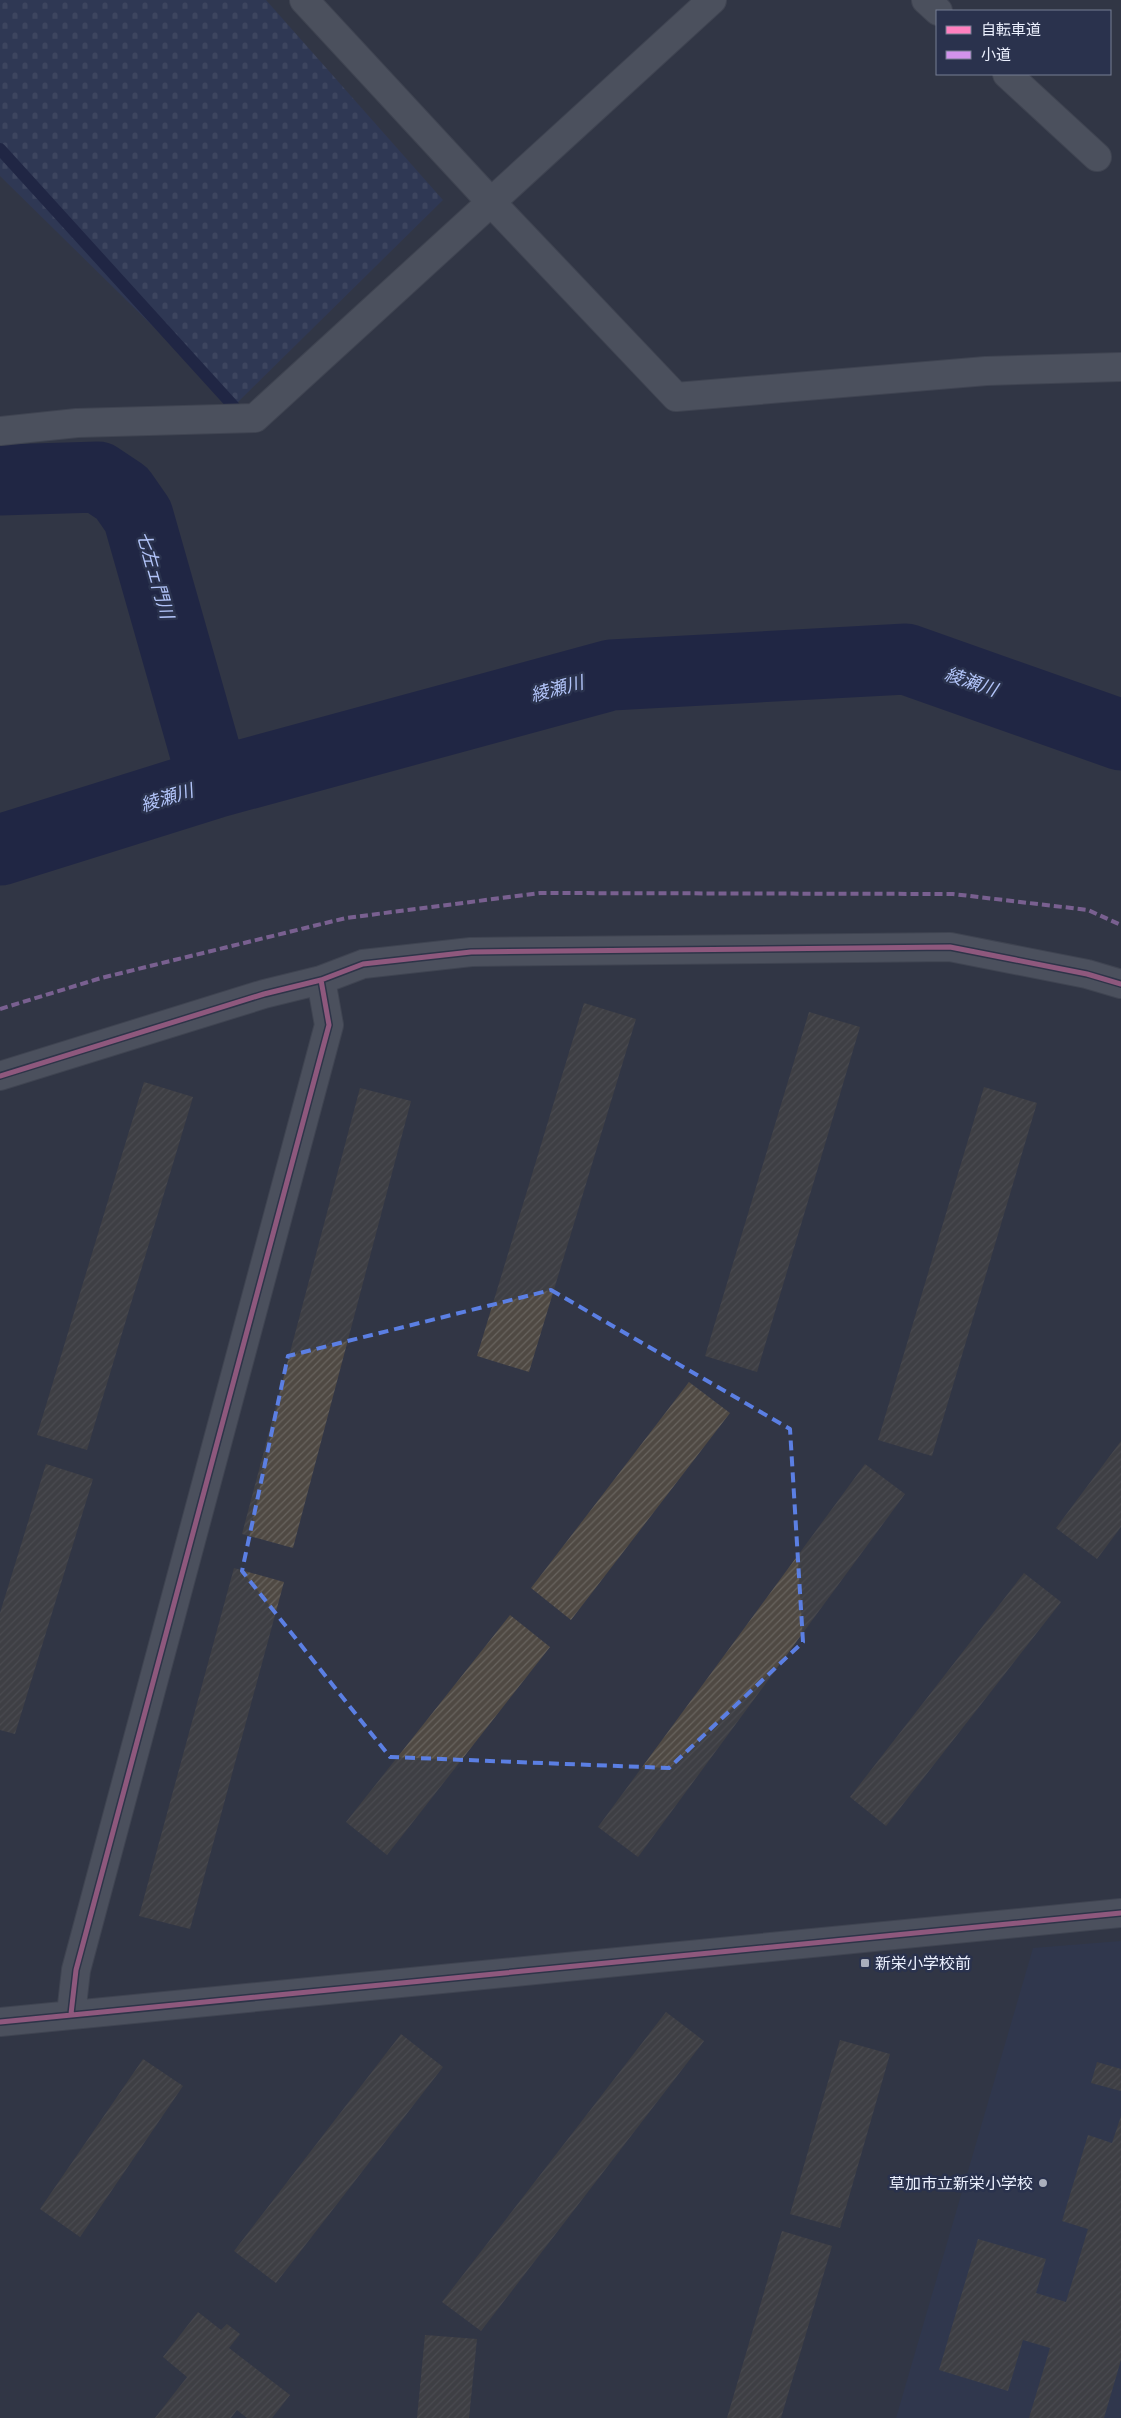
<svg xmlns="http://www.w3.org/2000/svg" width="1121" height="2418" font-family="Arial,'Noto Sans JP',sans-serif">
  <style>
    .built { fill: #2f3957 }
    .cemetery { fill: url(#cemetery-stones) }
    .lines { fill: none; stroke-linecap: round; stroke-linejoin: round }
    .stream { stroke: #0d1344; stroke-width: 12 }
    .river { stroke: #0d1344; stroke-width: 71 }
    .building { fill: url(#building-hatch) }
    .minor-casing { stroke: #515561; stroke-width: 30 }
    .minor { stroke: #6c707b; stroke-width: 28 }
    .quiet { stroke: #d193ec; stroke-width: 4; stroke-dasharray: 8 4; stroke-linecap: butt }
    .cycleway-casing { stroke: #2a324d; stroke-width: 8 }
    .cycleway { stroke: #ff80c0; stroke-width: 5 }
    .marked { fill: none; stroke: #5b7fe3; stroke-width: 4; stroke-dasharray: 10 6; stroke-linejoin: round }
    .poi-dot { fill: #aaafbd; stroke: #2a324d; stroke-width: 2 }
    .labels { text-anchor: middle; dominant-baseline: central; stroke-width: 5; stroke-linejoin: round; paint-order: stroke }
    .poi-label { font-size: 16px; fill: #ebf0fe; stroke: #2a324d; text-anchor: start }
    .water-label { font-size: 18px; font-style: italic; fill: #b2c4f9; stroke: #2a324d }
  </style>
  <defs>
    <pattern id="cemetery-stones" width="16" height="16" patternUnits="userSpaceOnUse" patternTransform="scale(1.25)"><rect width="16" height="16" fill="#2e3a67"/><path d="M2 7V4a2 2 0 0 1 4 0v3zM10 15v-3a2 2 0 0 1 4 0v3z" fill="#4c577e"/></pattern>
    <pattern id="building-hatch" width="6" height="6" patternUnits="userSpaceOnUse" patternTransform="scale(1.25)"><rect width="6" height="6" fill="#4f4943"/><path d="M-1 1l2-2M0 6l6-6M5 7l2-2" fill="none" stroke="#68645f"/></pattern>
  </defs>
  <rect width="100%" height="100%" fill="#323645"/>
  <path class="built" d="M1121,1941V2418H896L1033,1948Z"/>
  <path class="cemetery" d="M0,0H266L443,200L234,406L0,176Z"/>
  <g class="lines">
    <path class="stream" d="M0,149L238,411"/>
    <path class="river" d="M0,480L98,477L122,493L138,516L214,783
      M0,850L214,783L611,675L906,659L1121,735"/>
  </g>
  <path class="building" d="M584,1003L636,1019L529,1372L477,1356Z
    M809,1012L860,1027L757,1372L705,1356Z
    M144,1082L193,1097L87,1450L37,1435Z
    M984,1087L1037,1103L932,1456L878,1440Z
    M360,1088L411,1101L293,1548L242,1534Z
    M689,1382L730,1413L571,1620L531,1588Z
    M1121,1441V1527L1097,1559L1056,1528Z
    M46,1464L93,1479L15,1734L0,1730V1613Z
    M865,1464L905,1494L638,1857L598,1827Z
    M234,1568L284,1582L190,1929L139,1916Z
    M1024,1573L1061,1602L886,1826L850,1797Z
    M510,1615L550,1647L387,1855L346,1822Z
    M666,2012L704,2041L481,2331L442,2302Z
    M401,2034L443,2067L276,2283L234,2251Z
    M840,2040L890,2054L840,2228L790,2214Z
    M143,2059L183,2086L80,2237L40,2209Z
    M1097,2062L1121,2069V2091L1091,2083Z
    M1121,2116V2360L1104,2418H1029L1050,2348L1023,2340L1008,2391L939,2370L978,2239L1046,2259L1036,2293L1066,2302L1088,2229L1062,2221L1088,2135L1112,2143Z
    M782,2231L832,2246L781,2418H727Z
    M198,2312L221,2330L227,2324L240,2334L229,2348L290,2395L272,2418H247L237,2410L231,2418H155L187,2377L163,2357Z
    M425,2335L477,2339L469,2418H417Z"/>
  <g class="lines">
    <g class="minor-casing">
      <path id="minor" d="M304,0L490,201L676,397L986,371L1121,367
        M926,0L938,11
        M1007,74L1097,157
        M0,431L77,423L255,418L712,0
        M0,1076L264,994L321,980L363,964L471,952L950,947L1087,974L1121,984
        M71,2014L76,1970L329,1025L321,980
        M0,2022L1121,1913"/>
    </g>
    <use href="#minor" class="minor"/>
    <path class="quiet" d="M0,1009L101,978L346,918L540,893L953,894L1088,910L1121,925"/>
    <g class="cycleway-casing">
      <path id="cycleway" d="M0,1076L264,994L321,980L363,964L471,952L950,947L1087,974L1121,984
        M71,2014L76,1970L329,1025L321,980
        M0,2022L1121,1913"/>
    </g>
    <use href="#cycleway" class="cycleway"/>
  </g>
  <path d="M0 0H1121V2418H0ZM551,1290L790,1429L803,1642L669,1768L390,1757L242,1571L288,1356Z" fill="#323645" fill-opacity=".55" fill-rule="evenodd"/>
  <path class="marked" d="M551,1290L790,1429L803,1642L669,1768L390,1757L242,1571L288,1356Z"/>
  <g class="poi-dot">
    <rect x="860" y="1958" width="10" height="10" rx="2.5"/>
    <circle cx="1043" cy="2183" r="5"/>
  </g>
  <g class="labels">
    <g class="poi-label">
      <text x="875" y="1963">新栄小学校前</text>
      <text x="1033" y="2183" text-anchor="end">草加市立新栄小学校</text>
    </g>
    <g class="water-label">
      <text transform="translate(155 575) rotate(74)">七左ェ門川</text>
      <text transform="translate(971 682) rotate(19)">綾瀬川</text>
      <text transform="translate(557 689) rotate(-15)">綾瀬川</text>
      <text transform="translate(167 798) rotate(-17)">綾瀬川</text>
    </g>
  </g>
  <rect x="936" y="10" width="175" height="65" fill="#2a324d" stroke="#777e94"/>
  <rect x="946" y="26" width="25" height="8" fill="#ff80c0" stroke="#777e94"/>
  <text x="981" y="35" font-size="15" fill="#ebf0fe">自転車道</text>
  <rect x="946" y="51" width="25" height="8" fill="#d193ec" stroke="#777e94"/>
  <text x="981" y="60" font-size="15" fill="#ebf0fe">小道</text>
</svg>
